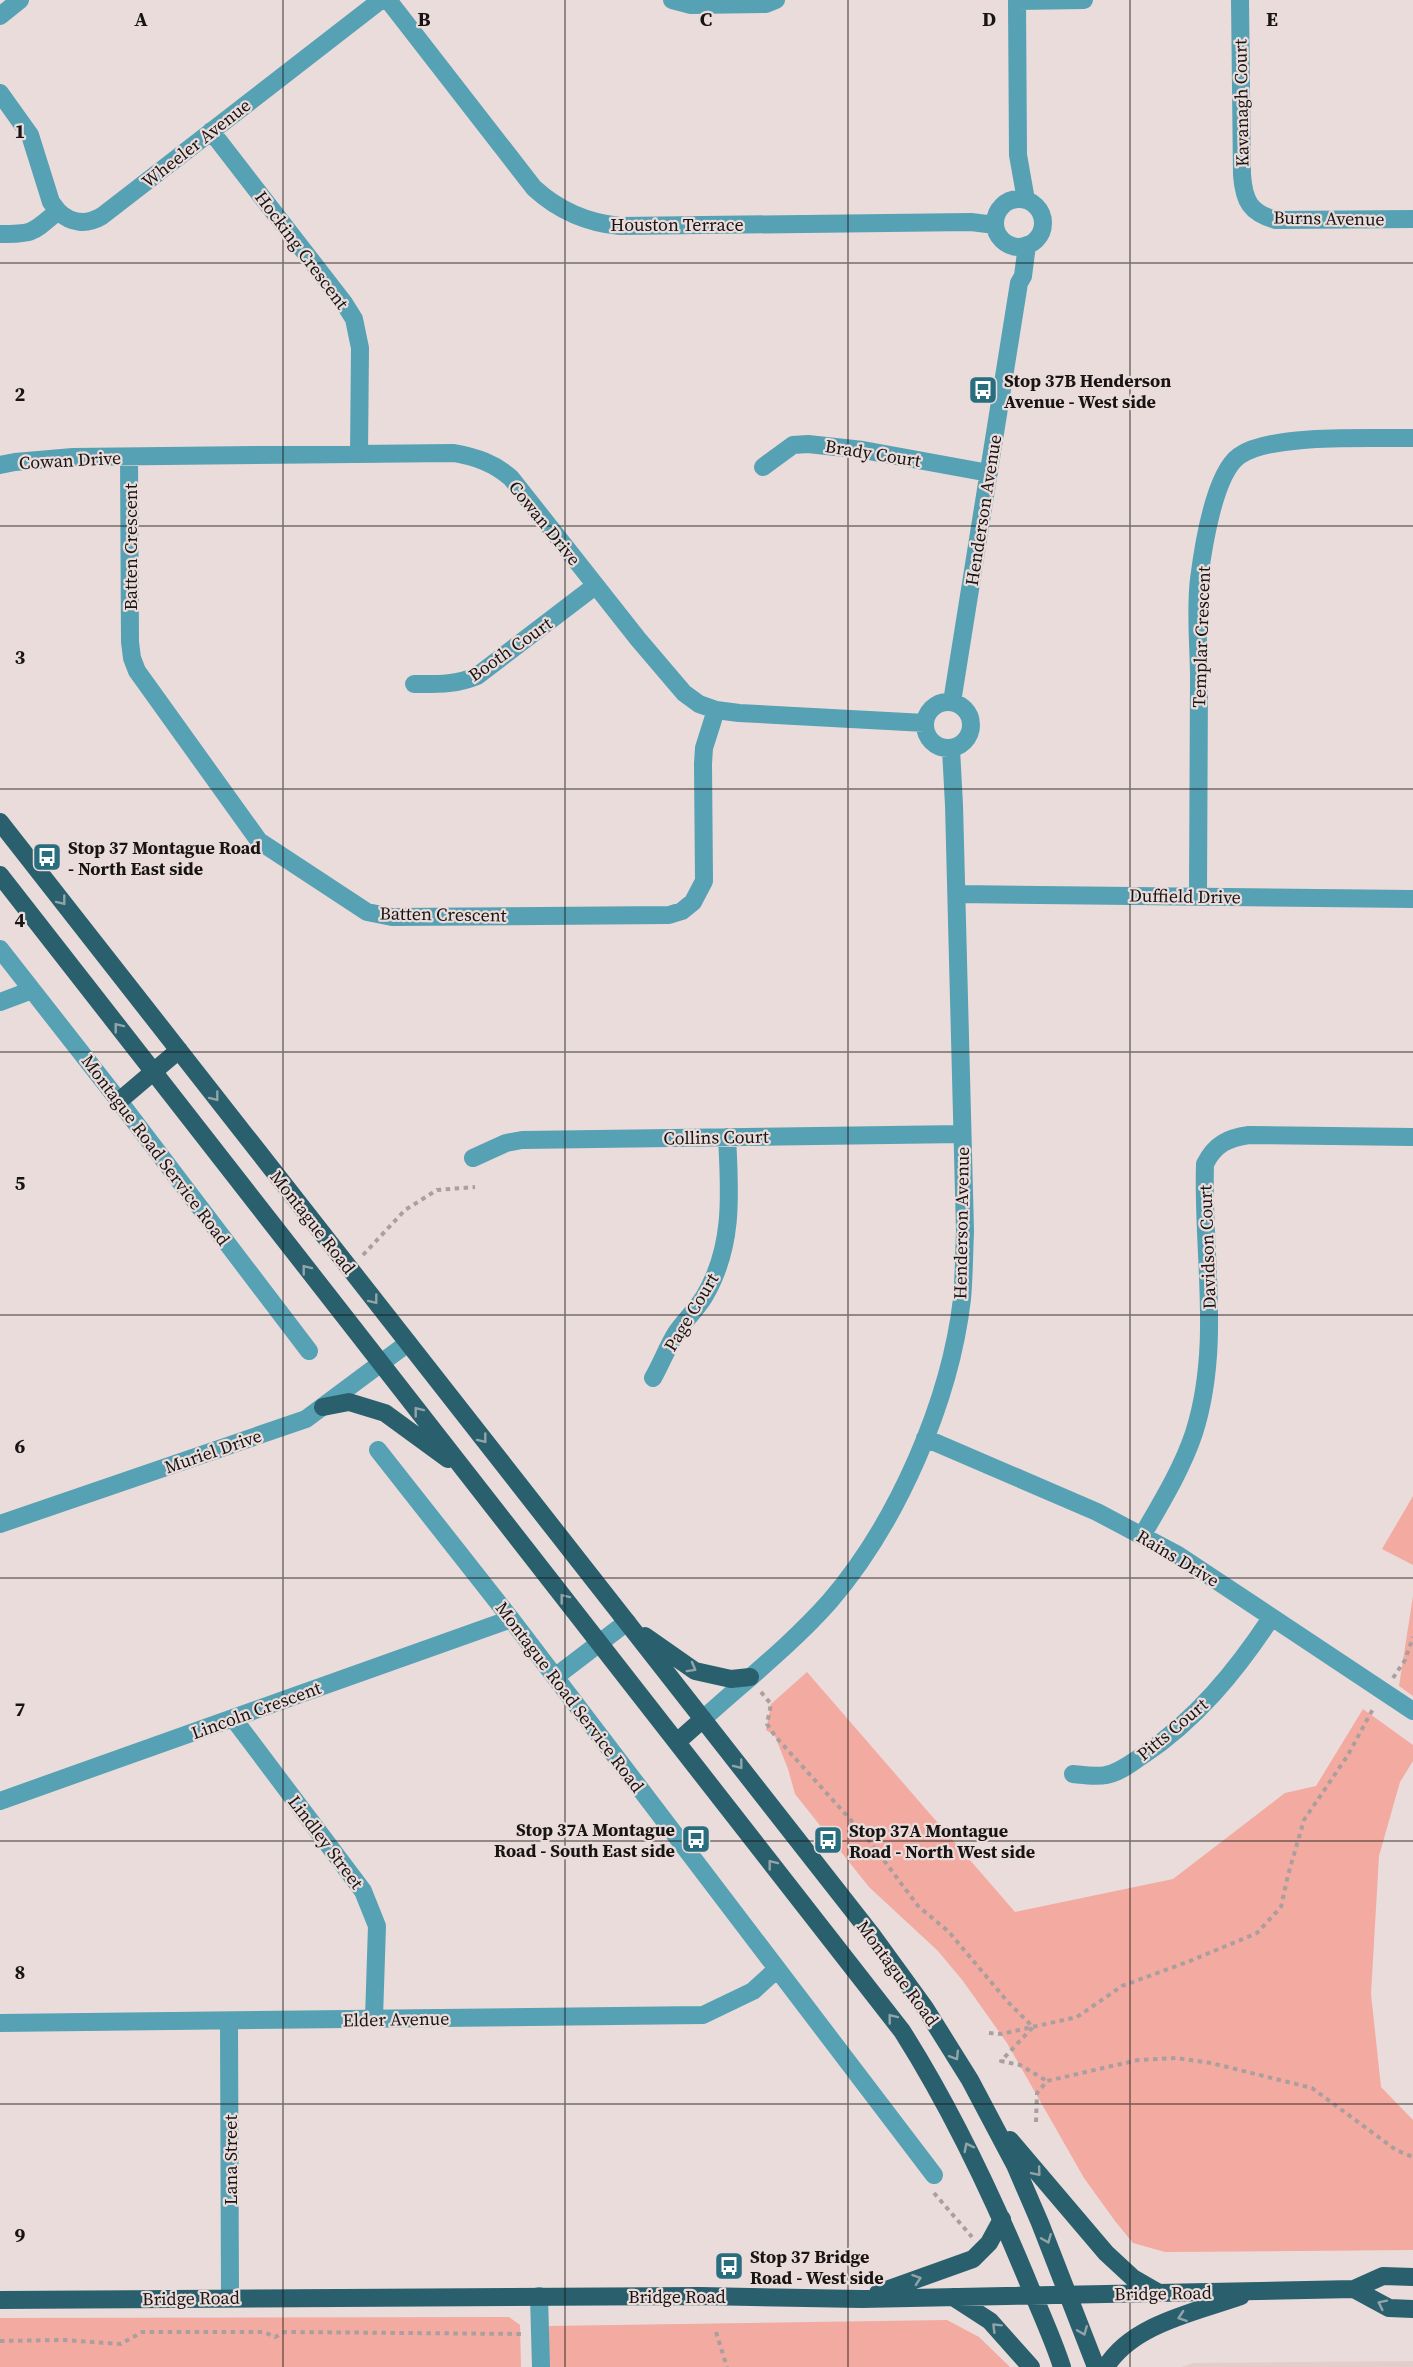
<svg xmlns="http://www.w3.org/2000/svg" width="1413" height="2367" font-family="'Source Serif 4',serif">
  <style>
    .built { fill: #e3cecb }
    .green { fill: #f3aaa1 }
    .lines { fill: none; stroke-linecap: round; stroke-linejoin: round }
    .path { stroke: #aa9f9e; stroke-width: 4; stroke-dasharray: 4.5 4.5; stroke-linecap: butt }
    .minor { stroke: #56a1b4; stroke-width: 18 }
    .major { stroke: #2a606d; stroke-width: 18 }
    .oneway { stroke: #93a4a9 }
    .grid { fill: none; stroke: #181413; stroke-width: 1.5; stroke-opacity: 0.55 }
    .labels { text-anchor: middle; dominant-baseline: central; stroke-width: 4.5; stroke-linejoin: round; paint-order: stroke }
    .street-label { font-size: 18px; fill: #181413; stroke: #e9dcda }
    .poi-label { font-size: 18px; font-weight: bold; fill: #181413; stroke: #e9dcda; text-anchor: start }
    .grid-label { font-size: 20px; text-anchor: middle; font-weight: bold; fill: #181413; stroke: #e9dcda; stroke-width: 4.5; stroke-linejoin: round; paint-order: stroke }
  </style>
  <rect width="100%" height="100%" fill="#e9dcda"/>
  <path class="built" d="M1413,2361V2367H1182L1193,2363Z"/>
  <path class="green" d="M1413,1496V1565L1382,1549Z
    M1413,1596V1696L1399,1686Z
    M807,1672L1015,1912L1173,1879L1285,1793L1316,1786L1363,1709L1413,1745V1761L1400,1782L1379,1856L1371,1994L1381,2087L1413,2120V2250L1165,2252L1133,2243L1115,2221L1084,2178L1007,2043L963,1981L938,1951L869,1887L795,1794L788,1769L775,1736L766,1730L771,1704Z
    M509,2317L520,2325L521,2367H0V2318Z
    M947,2320L979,2337L1010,2367H549V2326Z"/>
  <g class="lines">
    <path class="path" d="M363,1255L405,1210L437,1190L475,1187
      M1393,1678L1405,1660L1413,1637
      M761,1692L771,1704L767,1724L775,1736L868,1839L918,1906L949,1932L1007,2001L1033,2027L1001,2061L1020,2065L1047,2081
      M989,2033L1001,2034L1077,2017L1122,1986L1190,1961L1257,1933L1281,1907L1288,1875L1304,1820L1348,1755L1374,1707
      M1036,2122L1037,2093L1047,2081L1138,2060L1176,2058L1211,2063L1312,2088L1396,2150L1413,2157
      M934,2193L972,2237
      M716,2332L727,2367
      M0,2341L63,2340L121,2344L142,2332H264L275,2337L285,2332L524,2334"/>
    <path class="minor" d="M388,0L534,188C558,210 588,223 620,226L971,222L995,225
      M672,0L691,5L766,4L776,0
      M1017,0L1018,155L1026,200
      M1240,0L1242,175C1244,201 1250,213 1276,220L1413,219
      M1017,1L1084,0
      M0,16L20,0
      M0,93L30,135L51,202L58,211
      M211,131L344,303L354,319L360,348L359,454
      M995 223a24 24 0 1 1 48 0a24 24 0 1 1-48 0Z
      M0,234C34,234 32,233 58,211C71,224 87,225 102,216L381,0
      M129,457L130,642L132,658L137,671L259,841L367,912L392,917L669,915L682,911L693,902L704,881L703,764L704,748L716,710
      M0,465L15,462L73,457L454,453C476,457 494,463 511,478L638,639L684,693L699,704L716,710L739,713L925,723
      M763,467L793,445L808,444L863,450L989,473
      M414,684C436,684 456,685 477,676L595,586
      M925 725a23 23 0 1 1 46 0a23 23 0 1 1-46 0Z
      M952,702L1019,283L1023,276L1027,245
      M957,894L1413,899
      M1198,896C1198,824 1198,751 1199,678C1199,646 1195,611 1199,579C1203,548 1214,474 1239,456C1271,433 1371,439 1413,438
      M0,949L119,1101L309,1351
      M0,1002L32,990
      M473,1158L506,1143L522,1140L962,1134
      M653,1378C661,1364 667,1348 676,1333C684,1321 696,1310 704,1297C734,1247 730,1193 727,1137
      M925,1438L1097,1512L1178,1555L1413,1711
      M378,1450L511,1619L934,2175
      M0,1524L306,1419L408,1343
      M1142,1536C1161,1503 1182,1469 1194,1433C1222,1345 1202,1254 1205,1164C1215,1144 1228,1138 1249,1135L1413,1137
      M555,1677L627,1622
      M233,1718L363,1891L377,1926L374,2018
      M703,1719C745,1681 792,1644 830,1601C897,1523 950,1402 962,1299C964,1277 964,1254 965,1231L954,805L951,749
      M1073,1774C1083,1775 1096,1777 1106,1775C1119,1773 1131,1763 1142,1756C1196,1720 1236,1671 1271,1618
      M0,1801L511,1619
      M229,2022L230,2297
      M0,2023L703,2015L753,1991L777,1969
      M539,2296L541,2367"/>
    <path class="major" d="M0,822L872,1935L925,2008L970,2080L1015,2165L1040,2223L1096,2367
      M0,875L902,2031C952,2110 990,2190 1026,2277C1038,2307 1052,2336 1062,2367
      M119,1101L179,1050
      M323,1407L349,1402L385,1413L448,1459
      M645,1636L695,1671L731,1679L750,1677
      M677,1742L703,1719
      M1010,2140L1106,2253L1133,2278L1159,2293
      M1354,2289L1389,2308L1413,2309
      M878,2293L973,2259L989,2243L1002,2219
      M953,2297L990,2321L1031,2367
      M0,2300L700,2296L862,2299L1354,2289L1383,2276L1413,2277
      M1106,2367C1132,2324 1196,2312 1241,2296"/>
  </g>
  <defs><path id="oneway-chevron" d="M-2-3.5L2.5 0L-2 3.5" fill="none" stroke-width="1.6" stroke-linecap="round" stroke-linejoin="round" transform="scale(1.5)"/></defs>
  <g class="oneway">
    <use href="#oneway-chevron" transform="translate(62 901) rotate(52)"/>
    <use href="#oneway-chevron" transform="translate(118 1027) rotate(-128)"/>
    <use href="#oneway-chevron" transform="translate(215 1097) rotate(52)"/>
    <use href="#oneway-chevron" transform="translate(306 1269) rotate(-128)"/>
    <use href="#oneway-chevron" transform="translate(374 1300) rotate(52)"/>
    <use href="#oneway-chevron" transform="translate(418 1411) rotate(-128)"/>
    <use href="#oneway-chevron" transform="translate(483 1439) rotate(52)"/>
    <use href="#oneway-chevron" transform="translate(564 1598) rotate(-128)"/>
    <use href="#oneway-chevron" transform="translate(692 1668) rotate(29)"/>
    <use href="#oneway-chevron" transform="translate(739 1765) rotate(52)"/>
    <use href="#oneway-chevron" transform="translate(772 1864) rotate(-128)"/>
    <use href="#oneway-chevron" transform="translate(892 2018) rotate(-128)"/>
    <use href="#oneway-chevron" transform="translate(955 2056) rotate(58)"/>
    <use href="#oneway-chevron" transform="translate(968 2147) rotate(-117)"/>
    <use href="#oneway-chevron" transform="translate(1037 2172) rotate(50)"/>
    <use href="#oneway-chevron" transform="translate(1047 2239) rotate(68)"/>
    <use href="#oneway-chevron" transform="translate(917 2279) rotate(-19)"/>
    <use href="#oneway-chevron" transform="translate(1382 2304) rotate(-154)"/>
    <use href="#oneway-chevron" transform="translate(1182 2317) rotate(161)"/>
    <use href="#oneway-chevron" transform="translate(996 2327) rotate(-135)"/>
    <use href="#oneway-chevron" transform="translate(1083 2331) rotate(68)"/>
  </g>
  <path class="grid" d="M283,0V2367M565,0V2367M848,0V2367M1130,0V2367M0,263H1413M0,526H1413M0,789H1413M0,1052H1413M0,1315H1413M0,1578H1413M0,1841H1413M0,2104H1413"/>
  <defs>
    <g id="bus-square" transform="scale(1.5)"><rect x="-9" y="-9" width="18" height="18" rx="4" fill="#296e7e" stroke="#e9dcda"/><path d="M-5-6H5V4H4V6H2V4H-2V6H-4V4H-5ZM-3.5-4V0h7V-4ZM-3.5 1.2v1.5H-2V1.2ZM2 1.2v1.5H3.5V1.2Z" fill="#fff"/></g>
  </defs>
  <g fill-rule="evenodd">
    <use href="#bus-square" x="983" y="390"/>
    <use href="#bus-square" x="47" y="857"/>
    <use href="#bus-square" x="696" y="1839"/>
    <use href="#bus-square" x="828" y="1840"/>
    <use href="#bus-square" x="729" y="2266"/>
  </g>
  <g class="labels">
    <g class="street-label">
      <text transform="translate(1241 103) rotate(-91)">Kavanagh Court</text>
      <text transform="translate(196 143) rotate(-38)">Wheeler Avenue</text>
      <text transform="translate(1329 218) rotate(1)">Burns Avenue</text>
      <text x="677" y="224">Houston Terrace</text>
      <text transform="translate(302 250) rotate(53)">Hocking Crescent</text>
      <text transform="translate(873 453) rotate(9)">Brady Court</text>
      <text transform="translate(70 460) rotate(-3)">Cowan Drive</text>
      <text transform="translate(983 510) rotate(-81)">Henderson Avenue</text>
      <text transform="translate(545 523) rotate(51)">Cowan Drive</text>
      <text transform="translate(130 547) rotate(-90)">Batten Crescent</text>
      <text transform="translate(1201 637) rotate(-88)">Templar Crescent</text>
      <text transform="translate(510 649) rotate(-35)">Booth Court</text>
      <text transform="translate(1185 896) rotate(1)">Duffield Drive</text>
      <text transform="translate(443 914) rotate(1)">Batten Crescent</text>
      <text transform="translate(716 1137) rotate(-1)">Collins Court</text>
      <text transform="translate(156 1150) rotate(53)">Montague Road Service Road</text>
      <text transform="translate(313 1222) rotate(52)">Montague Road</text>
      <text transform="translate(961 1223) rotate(-89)">Henderson Avenue</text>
      <text transform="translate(1207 1247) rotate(-92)">Davidson Court</text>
      <text transform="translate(691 1312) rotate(-59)">Page Court</text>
      <text transform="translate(213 1451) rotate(-19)">Muriel Drive</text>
      <text transform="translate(1178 1558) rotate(31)">Rains Drive</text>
      <text transform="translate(570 1697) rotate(53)">Montague Road Service Road</text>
      <text transform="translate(256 1710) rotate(-20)">Lincoln Crescent</text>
      <text transform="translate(1172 1729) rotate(-40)">Pitts Court</text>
      <text transform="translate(326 1842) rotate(53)">Lindley Street</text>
      <text transform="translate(898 1973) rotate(54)">Montague Road</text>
      <text transform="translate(396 2019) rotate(-1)">Elder Avenue</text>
      <text transform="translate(230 2160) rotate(-90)">Lana Street</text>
      <text transform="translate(1163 2293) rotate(-1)">Bridge Road</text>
      <text x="677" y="2296">Bridge Road</text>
      <text transform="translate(191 2298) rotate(-1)">Bridge Road</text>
    </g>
    <g class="poi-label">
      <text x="1004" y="380">Stop 37B Henderson<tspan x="1004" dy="21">Avenue - West side</tspan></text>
      <text x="68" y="847">Stop 37 Montague Road<tspan x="68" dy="21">- North East side</tspan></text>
      <text x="675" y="1829" text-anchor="end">Stop 37A Montague<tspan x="675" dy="21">Road - South East side</tspan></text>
      <text x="849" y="1830">Stop 37A Montague<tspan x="849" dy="21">Road - North West side</tspan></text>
      <text x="750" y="2256">Stop 37 Bridge<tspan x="750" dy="21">Road - West side</tspan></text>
    </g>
  </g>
  <g class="grid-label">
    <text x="141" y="26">A</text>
    <text x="424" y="26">B</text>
    <text x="706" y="26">C</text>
    <text x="989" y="26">D</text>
    <text x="1272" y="26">E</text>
    <text x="20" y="138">1</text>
    <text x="20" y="401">2</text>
    <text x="20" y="664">3</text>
    <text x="20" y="927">4</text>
    <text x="20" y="1190">5</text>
    <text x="20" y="1453">6</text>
    <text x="20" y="1716">7</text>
    <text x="20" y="1979">8</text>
    <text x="20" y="2242">9</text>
  </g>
</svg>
